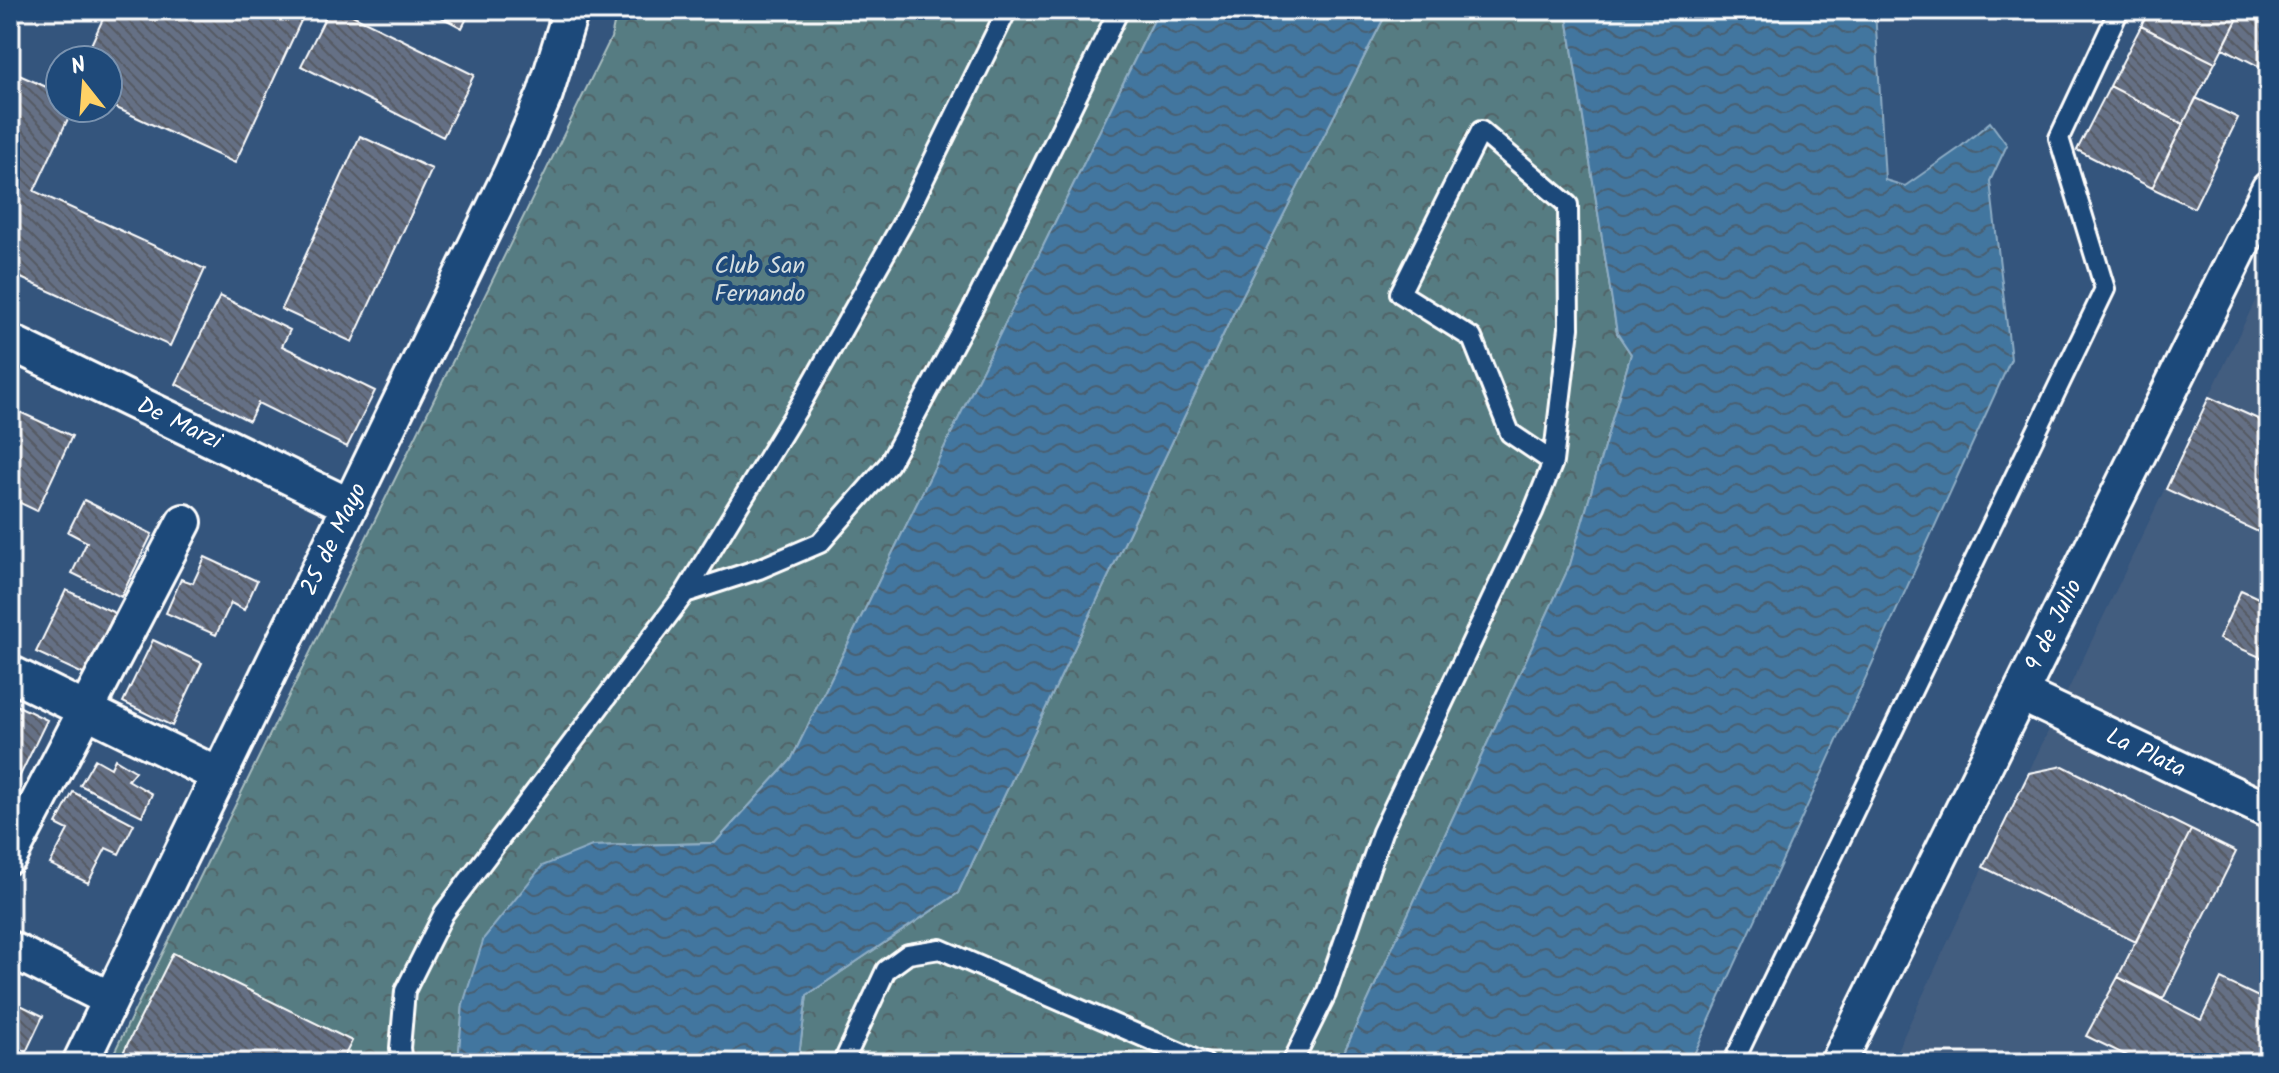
<svg xmlns="http://www.w3.org/2000/svg" width="2279" height="1073" font-family="Kalam,sans-serif">
  <style>
    .built { fill: #435d7f }
    .park { fill: url(#park-crowns); stroke: #aabec0; stroke-width: 2 }
    .water { fill: url(#water-waves); stroke: #8eadc5; stroke-width: 2 }
    .building { fill: url(#building-back-hatch); stroke: #fff; stroke-width: 2 }
    .lines { fill: none; stroke-linecap: round; stroke-linejoin: round }
    .lane-casing { stroke: #fff; stroke-width: 24 }
    .street-casing { stroke: #fff; stroke-width: 40 }
    .lane { stroke: #1f4a7a; stroke-width: 18 }
    .street { stroke: #1f4a7a; stroke-width: 34 }
    .labels { text-anchor: middle; dominant-baseline: central; stroke-width: 8; stroke-linejoin: round; paint-order: stroke }
    .park-label { font-size: 24px; fill: #d5dee0; stroke: #1f4a7a }
    .street-label { font-size: 24px; fill: #fff; stroke: #1f4a7a }
  </style>
  <defs>
    <pattern id="park-crowns" width="20" height="18" patternUnits="userSpaceOnUse" patternTransform="scale(2)"><rect width="20" height="18" fill="#567c82"/><path d="M2 6a3 3 0 1 1 6 0M12 15a3 3 0 1 1 6 0" fill="none" stroke="#516467"/></pattern>
    <pattern id="water-waves" width="16" height="10" patternUnits="userSpaceOnUse" patternTransform="scale(2)"><rect width="16" height="10" fill="#42769f"/><path d="M0 5q4-4 8 0t8 0" fill="none" stroke="#485f71"/></pattern>
    <pattern id="building-back-hatch" width="6" height="6" patternUnits="userSpaceOnUse" patternTransform="scale(2)"><rect width="6" height="6" fill="#657085"/><path d="M-1 5l2 2M0 0l6 6M5-1l2 2" fill="none" stroke="#565a63"/></pattern>
  </defs>
  <rect width="100%" height="100%" fill="#34557d"/>
  <filter id="ink" filterUnits="userSpaceOnUse"><feTurbulence type="fractalNoise" baseFrequency=".0125" numOctaves="2"/><feDisplacementMap in="SourceGraphic" scale="16" xChannelSelector="R" yChannelSelector="G"/><feConvolveMatrix kernelMatrix="1 2 1 2 8 2 1 2 1" color-interpolation-filters="sRGB"/></filter>
  <g filter="url(#ink)">
    <path class="built" d="M2269,272V1063H1891L1983,867Z"/>
    <path class="park" d="M617,10H1159L791,760L715,843L592,846L463,1004L458,1063H109L611,38Z
      M1388,10H1566L1617,333L1631,354L1570,565L1339,1063H798L807,995L958,893L1231,318Z"/>
    <path class="water" d="M1159,10H1388L1231,318L958,893L807,995L798,1063H458L463,1004L484,938L542,866L592,846L715,843L791,760Z
      M1566,10H1875L1885,180L1905,186L1958,149L1990,122L2007,145L1990,181L2011,359L1690,1063H1339L1570,565L1631,354L1617,333Z"/>
    <path class="building" d="M107,10H306L235,163L108,104V60H84Z
      M329,10H342L474,75L443,137L301,66Z
      M428,10H471L462,28Z
      M2150,10H2242L2215,63L2141,26Z
      M2242,10H2269V48L2260,67L2223,48Z
      M2141,26L2215,63L2183,124L2110,86Z
      M10,71L60,93V108H73L34,191L205,269L170,346L10,273Z
      M2110,86L2183,124L2152,188L2077,150Z
      M2196,98L2238,118L2194,208L2152,188Z
      M360,136L432,169L352,342L281,309Z
      M220,296L290,330L282,346L375,391L347,447L258,403L249,421L176,384Z
      M2209,397L2269,424V537L2166,489Z
      M11,408L72,436L37,511L10,498Z
      M84,500L152,534L121,597L72,573L87,542L68,532Z
      M205,557L257,581L244,610L231,603L216,635L166,613L181,579L193,583Z
      M66,590L115,613L85,675L36,652Z
      M2241,590L2269,603V661L2219,639Z
      M10,596L18,600L10,617Z
      M153,640L202,663L172,726L123,702Z
      M10,702L47,720L15,786L10,783Z
      M95,759L111,768L115,759L135,771L128,780L152,794L142,816L80,785Z
      M2063,766L2191,830L2136,942L1983,867L2029,773Z
      M2269,771V793L2260,788Z
      M73,792L134,824L119,854L106,848L88,883L50,864L68,830L56,824Z
      M2191,830L2236,852L2163,999L2118,977Z
      M173,953L352,1041L341,1063H118Z
      M2118,977L2201,1020L2221,979L2269,1002V1063H2142L2086,1036Z
      M10,1000L43,1016L26,1052L10,1044Z
      M10,1050L36,1063H10Z"/>
    <g class="lines">
      <g class="lane-casing">
        <path id="lane" d="M685,593L759,569L820,543L889,464L974,306L1119,10
          M402,1063L400,1048L405,991L444,913L685,593L800,405L903,222L1007,10
          M843,1063L886,970L908,954L940,949L1204,1063
          M1292,1063L1326,994L1382,832L1533,512L1553,462L1510,433L1472,338L1400,293L1481,131L1568,205L1569,328L1553,462
          M1733,1063L2105,289L2059,138L2119,10"/>
      </g>
      <g class="street-casing">
        <g id="street">
          <path id="s1" d="M10,342L350,506"/>
          <path d="M10,673L220,776"/>
          <path id="s2" d="M2021,694L2269,811"/>
          <path d="M10,856L184,522"/>
          <path d="M10,949L110,999"/>
          <path id="s3" d="M80,1063L512,171L545,94L571,10"/>
          <path id="s4" d="M1838,1063L2269,189"/>
        </g>
      </g>
      <use href="#lane" class="lane"/>
      <use href="#street" class="street"/>
    </g>
  </g>
  <g class="labels">
    <g class="park-label">
      <text x="760" y="266">Club San<tspan x="760" dy="28">Fernando</tspan></text>
    </g>
    <g class="street-label">
      <text stroke="none"><textPath href="#s1" startOffset="188">De Marzi</textPath></text>
      <text stroke="none"><textPath href="#s3" startOffset="582">25 de Mayo</textPath></text>
      <text stroke="none"><textPath href="#s4" startOffset="488">9 de Julio</textPath></text>
      <text stroke="none"><textPath href="#s2" startOffset="138">La Plata</textPath></text>
    </g>
  </g>
  <rect width="2279" height="1073" fill="none" stroke="#1f4a7a" stroke-width="40"/>
  <rect x="20" y="20" width="2239" height="1033" fill="none" stroke="#fff" stroke-width="3" filter="url(#ink)"/>
  <g transform="translate(84 84) rotate(343)"><circle r="38" fill="#1f4a7a" stroke="#7992af" stroke-width="2"/>
  <path d="M0-6L14 30L0 20L-14 30Z" fill="#ffd166"/>
  <text y="-12" font-size="22" font-weight="bold" text-anchor="middle" fill="#ffffff">N</text>
  </g>
</svg>
